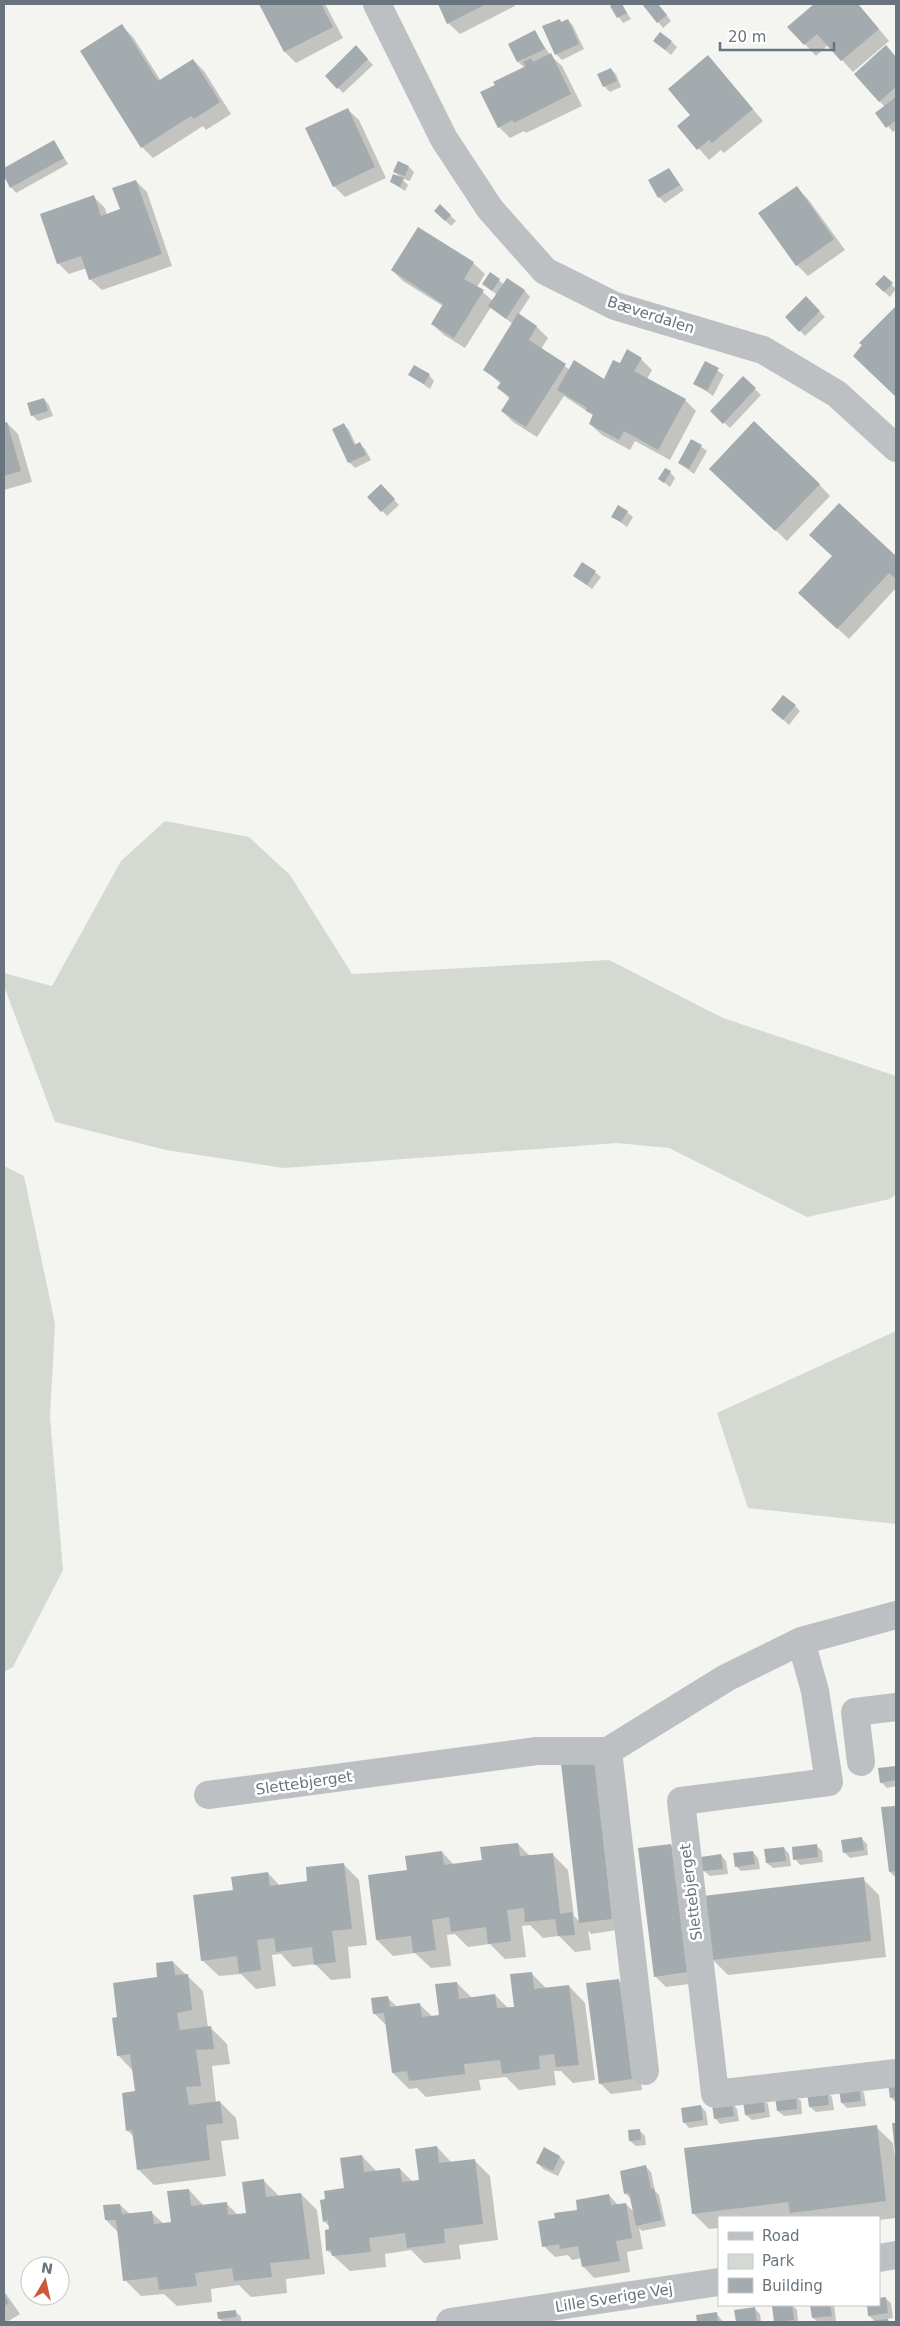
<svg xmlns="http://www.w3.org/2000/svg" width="900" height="2326" font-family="'DejaVu Sans',sans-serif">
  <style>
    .green { fill: #d4d9d1 }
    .shadow { fill: #0003 }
    .building { fill: #a4abaf }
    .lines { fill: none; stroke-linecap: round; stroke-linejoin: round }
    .minor { stroke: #bcc0c2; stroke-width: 28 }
    .labels { text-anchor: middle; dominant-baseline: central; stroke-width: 5; stroke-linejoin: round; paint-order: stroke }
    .street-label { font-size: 15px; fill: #68757e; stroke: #fff }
  </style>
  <rect width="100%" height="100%" fill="#f4f4f1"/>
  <path class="green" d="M165,821L249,837L290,875L352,974L609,960L723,1018L896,1076V1194L890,1199L807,1217L669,1148L617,1143L284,1168L166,1150L55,1122L4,986V973L52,986L121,861Z
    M4,1166L24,1176L55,1324L50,1417L63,1570L13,1667L4,1672Z
    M896,1331V1524L748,1508L717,1413Z"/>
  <path class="shadow" d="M260,4H325L343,38L296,63L285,52Z
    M439,4H513L515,6L460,34L448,23Z
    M615,4H621L631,19L623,23L611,6Z
    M644,4H658L671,21L663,28Z
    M816,4H858L889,41L853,72L828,45L816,56L789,27Z
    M559,20L562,23L568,20L573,26L584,49L562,60L556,54Z
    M122,26L133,37L161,81L193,60L204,71L231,114L206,130L203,126L153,158L142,147Z
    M535,32L550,55L562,66L582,106L526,133L524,131L510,138L499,127L496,85L525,68L518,62L510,45Z
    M655,41L672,42L677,47L671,55Z
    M886,47L896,58V130L893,132L877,113L885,107L856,75Z
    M361,52L373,65L343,93L327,76Z
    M708,56L763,121L724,153L721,150L709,160L679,126L692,116Z
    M611,69L616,74L621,87L610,92L604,86Z
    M347,109L359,120L386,178L345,197L334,186Z
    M54,141L68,164L16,193L11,187L4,169Z
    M409,167L414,172L410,181L401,178L408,185L405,191L391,182L402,179L395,172Z
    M669,169L684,190L665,203L659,197Z
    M136,181L147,192L172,266L102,290L90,279L87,268L69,274L58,263L94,197L105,208L107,215L121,210Z
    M796,187L808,199L845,250L808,276L797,265Z
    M440,206L456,221L451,226L435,211Z
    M418,228L473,263L485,274L477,287L493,301L497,295L484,284L499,280L504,285L508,279L525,291L530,297L518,315L536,326L548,338L541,349L570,370L604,380L620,365L641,359L652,370L647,379L685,400L696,411L670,460L635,441L630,450L602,435L590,424L594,416L564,396L537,437L513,422L502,411L510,399L499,388L501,384L484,369L513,324L491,307L465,348L444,335L432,324L443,306L403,281L392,270Z
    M884,277L896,289L890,297L876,284Z
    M806,298L825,317L805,336L787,317Z
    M896,308V396L866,367L861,343Z
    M706,363L724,375L713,396L695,383Z
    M410,375H429L434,381L430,389Z
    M743,378L761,395L730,428L712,411Z
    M44,399L49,405L53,416L38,421L32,415Z
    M7,423L18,434L32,482L4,490V424Z
    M344,425L349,430L356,445L360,444L365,449L371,460L355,468L349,462Z
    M692,440L707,451L694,474L679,463Z
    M670,472L675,478L670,487L660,479Z
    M722,480L819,484L830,496L787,541Z
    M381,486L399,505L387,516L369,497Z
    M839,504L896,558V588L849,639L811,604L833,557Z
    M627,512L633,517L627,527L613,517Z
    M583,563L601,577L592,589L574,576Z
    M795,706L800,711L789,725L778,715Z
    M593,1761L605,1772L623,1929L591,1934L588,1930L591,1950L575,1952L559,1936L543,1938L530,1925L522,1926L526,1957L505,1959L490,1944L468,1947L455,1934L447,1935L451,1966L431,1968L415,1953L393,1956L377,1940L408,1871L442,1852L454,1865L483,1861L518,1844L530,1856L552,1854L568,1870L574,1916L580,1922Z
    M896,1767V1786L887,1788L881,1782L880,1769Z
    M896,1807V1878L890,1872L883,1808Z
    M861,1838L867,1844L868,1855L850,1858L844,1852Z
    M671,1845L682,1856L697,1983L666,1987L655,1976Z
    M816,1845L822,1851L823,1862L800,1865L795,1859Z
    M784,1848L789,1854L791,1866L773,1868L767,1863Z
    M753,1852L758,1858L760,1869L741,1871L736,1866Z
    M721,1855L726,1861L728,1874L710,1876L704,1871Z
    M343,1864L359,1880L367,1945L348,1947L351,1978L331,1980L315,1964L293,1967L281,1954L272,1955L276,1986L256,1989L241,1974L219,1976L202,1960L234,1891L268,1873L280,1886L309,1882Z
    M863,1879L879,1895L886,1957L728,1975L712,1959Z
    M173,1962L203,1991L208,2028H211L227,2044L230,2064L212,2066L216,2103L220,2102L236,2118L239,2139L221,2141L226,2176L154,2185L138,2169L134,2137L127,2130L136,2092L133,2071L118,2055V2018Z
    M531,1973L547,1989L569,1986L585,2003L595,2080L573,2083L561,2071H554L556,2085L519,2090L506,2077L479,2080L481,2090L426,2097L417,2088L409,2089L393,2073L387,2026L374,2013L388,1998L397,2007L420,2005L433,2017L441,2016L457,1983L472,1998L495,1995L508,2008H515Z
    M618,1980L630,1991L642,2090L611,2094L600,2083Z
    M896,2083V2103L891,2097Z
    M859,2087L864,2093L866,2106L847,2108L842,2103Z
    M827,2092L832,2097L834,2110L816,2112L810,2107Z
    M795,2096L801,2101L802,2114L784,2116L778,2111Z
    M763,2099L768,2104L770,2117L752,2120L746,2115Z
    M732,2103L737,2109L739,2121L720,2124L715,2118Z
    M701,2106L706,2112L708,2125L689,2128L684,2122Z
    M876,2127L893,2143L896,2164V2218L879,2220V2217H719V2228L709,2229L693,2213Z
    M639,2130L645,2136L646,2145L636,2146L630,2141Z
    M437,2147L452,2163L474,2160L490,2176L498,2240L459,2245L461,2259L424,2263L411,2250L385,2254L386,2267L350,2271L327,2250L330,2227L324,2221L346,2189L362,2156L377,2172L400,2169L413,2182L420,2181Z
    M560,2157L565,2162L558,2176L543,2169L538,2163Z
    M646,2167L651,2172L655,2191L659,2195L666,2226L642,2231L639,2228L643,2249L627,2252L630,2272L594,2278L583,2266L582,2258L572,2260L568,2255L555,2257L544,2246L556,2219L579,2211L609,2195L618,2205L626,2204L634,2212L631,2199L625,2193Z
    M264,2181L280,2197L301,2194L317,2210L325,2274L286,2279L287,2293L251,2297L239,2285L211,2289L212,2302L177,2306L164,2294L141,2296L125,2280L119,2233L106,2220L120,2205L130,2214L151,2212L164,2224L172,2223L189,2190L204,2206L226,2203L238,2215L247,2214Z
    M4,2291L20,2314L7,2322H4Z
    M885,2298L891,2303L893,2318L887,2319L890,2322H872L875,2321L869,2316L868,2305H879V2299Z
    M792,2305L797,2310L798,2322H775L773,2307Z
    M812,2305H834L836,2321L818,2322L813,2318Z
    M755,2309L760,2314L761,2322H737L736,2311Z
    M235,2311L241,2317V2322H223L219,2318Z
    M717,2314L723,2322H698V2316Z"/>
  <path class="building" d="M259,4H321L333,27L284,52Z
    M438,4H486L447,24Z
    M613,4H622L627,13L617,18L610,6Z
    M642,4H658L667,15L657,23Z
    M814,4H858L879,29L841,61L817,34L804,45L787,27Z
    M560,19L561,22L568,19L579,44L555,55L542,26Z
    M122,24L158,81L193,59L220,102L194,119L191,116L141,148L80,51Z
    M535,30L545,49L517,62L508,44Z
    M660,32L672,41L665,50L653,41Z
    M356,45L368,59L337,89L325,76Z
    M886,45L896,57V87L879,102L854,74Z
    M551,53L571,94L514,123L512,120L498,128L480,92L495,85L493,82L526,66L523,62L531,58L533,62Z
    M708,55L753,109L712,143L709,140L697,150L677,126L690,115L668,89Z
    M611,68L617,81L603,87L597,74Z
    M896,97V120L886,128L875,113Z
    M348,108L375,167L333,187L305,128Z
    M54,140L64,158L10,188L4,176V168Z
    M398,161L409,166L405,176L393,172Z
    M669,168L680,185L658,198L648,180Z
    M393,174L404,178L400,187L390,182Z
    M136,180L162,254L89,280L81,256L57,264L40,214L94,195L101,216L120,209L112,188Z
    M797,186L834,239L796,266L758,213Z
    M440,204L451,215L445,221L434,211Z
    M418,227L474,262L464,279L484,290L454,338L431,324L443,304L391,270Z
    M490,272L500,279L492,291L482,284Z
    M884,275L893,283L884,292L875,284Z
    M507,278L525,290L506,319L488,306Z
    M806,296L820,311L799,332L785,317Z
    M896,306V397L853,356L862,345L859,343Z
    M518,313L537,326L529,340L566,364L526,427L501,411L510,397L497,388L501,382L483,370Z
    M627,349L642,358L634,371L686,399L658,450L624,431L619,440L589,424L593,414L586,411L587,408L557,390L574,360L604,379L613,360L620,363Z
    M705,361L719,368L707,391L693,384Z
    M414,365L430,374L424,384L408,375Z
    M743,376L756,388L723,424L710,411Z
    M44,398L48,411L31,416L27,403Z
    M754,421L820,484L775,531L709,469Z
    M7,422L21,471L4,476V423Z
    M344,423L354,445L360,442L366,455L348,463L332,429Z
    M691,439L702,445L689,469L678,463Z
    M665,468L671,471L664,483L658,479Z
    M381,484L395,499L381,512L367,497Z
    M839,503L896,556V579L889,573L837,629L798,593L832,556L809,535Z
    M618,505L628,511L621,522L611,517Z
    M582,562L596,571L587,585L573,576Z
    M783,695L796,705L783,720L771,710Z
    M594,1759L612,1919L579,1923L561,1763Z
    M896,1766V1780L880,1783L878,1768Z
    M896,1806V1871L889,1872L881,1807Z
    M862,1837L864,1850L843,1853L841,1840Z
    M518,1843L520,1856L553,1853L560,1914L572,1912L575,1935L558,1936L555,1919L525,1922L524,1908L507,1910L511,1941L488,1944L486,1927L451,1932L449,1917L432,1920L436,1950L413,1953L411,1936L376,1940L368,1875L407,1870L405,1856L442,1851L444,1865L482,1860L480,1847Z
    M671,1844L687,1972L654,1977L638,1848Z
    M817,1844L818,1857L793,1860L792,1847Z
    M784,1847L786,1861L766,1863L764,1849Z
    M753,1851L755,1864L735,1867L733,1853Z
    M721,1854L723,1869L703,1871L701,1857Z
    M344,1863L352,1929L332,1931L336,1962L314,1965L312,1947L276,1952L274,1938L257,1940L261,1970L239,1973L237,1956L201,1961L193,1895L233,1890L231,1877L268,1872L270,1886L307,1881L306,1867Z
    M864,1877L871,1941L711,1960L703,1896Z
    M173,1961L175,1975L188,1974L192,2010L177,2013L180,2030L211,2026L214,2049L196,2050L201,2086L186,2087L189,2105L220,2101L223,2123L206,2125L210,2160L137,2170L132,2130L126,2131L122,2093L135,2091L130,2054L117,2056L112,2018L117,2017L113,1983L157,1977L156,1963Z
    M532,1972L534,1989L569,1985L579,2065L556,2067L554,2054L539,2056L540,2069L502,2074L500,2060L464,2064L465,2074L409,2081L407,2071L392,2073L384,2013L373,2014L371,1998L388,1996L390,2007L420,2003L422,2017L439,2015L435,1984L457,1982L459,1999L495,1994L497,2008L514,2007L510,1974Z
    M619,1979L632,2079L599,2084L586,1983Z
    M896,2081V2097L890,2098L888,2083Z
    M859,2086L861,2101L841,2103L839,2089Z
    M827,2090L829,2105L809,2107L807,2093Z
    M796,2094L797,2109L777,2111L775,2097Z
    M763,2098L765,2112L745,2115L743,2101Z
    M732,2102L734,2116L714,2119L712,2104Z
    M701,2105L703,2120L683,2123L681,2108Z
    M892,2123H896V2152H895Z
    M877,2125L886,2201L790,2213L788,2202L692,2214L684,2148Z
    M640,2129L641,2140L629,2141L628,2130Z
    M437,2146L439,2163L475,2159L483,2224L444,2229L445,2243L407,2248L405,2233L369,2238L371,2252L332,2256L331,2250L326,2251L325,2230L329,2229L328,2220L323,2222L320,2200L325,2199L324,2191L344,2188L340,2158L362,2155L364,2172L400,2168L402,2182L419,2180L415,2149Z
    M544,2147L560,2156L553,2171L536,2163Z
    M646,2165L651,2189L654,2188L662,2220L636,2226L629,2193L624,2194L620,2171Z
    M264,2179L266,2197L301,2193L310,2259L270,2263L272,2277L234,2281L232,2268L195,2273L197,2286L159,2290L157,2277L123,2281L116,2220H105L103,2205L120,2204L122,2214L152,2211L154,2224L171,2222L167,2191L189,2189L191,2206L227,2202L228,2215L246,2213L242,2182Z
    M609,2194L611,2205L626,2203L632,2238L616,2241L620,2261L582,2267L578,2246L560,2249L559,2244L542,2247L538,2221L555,2218L554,2213L577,2210L576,2200Z
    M4,2294L9,2303L4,2306Z
    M886,2297L888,2313L868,2316L867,2305H879V2298Z
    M778,2305H792L794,2320L774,2322L772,2306Z
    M810,2305H830L832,2316L812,2318Z
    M755,2307L757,2322H736L734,2310Z
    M236,2310V2317L218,2319L217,2312Z
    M717,2312L718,2322H697L696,2315Z
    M888,2319V2322H871V2321Z"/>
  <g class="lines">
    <path class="minor" d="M377,4L444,139L490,209L545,271L615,306L763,350L837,394L896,448
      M801,1641L815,1691L829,1782L681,1801L715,2094L896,2073
      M608,1751L645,2071
      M861,1762L855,1712L896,1707
      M208,1795L537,1751H608L726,1678L801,1641L896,1615
      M879,2258L896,2255
      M450,2322L719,2282"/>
  </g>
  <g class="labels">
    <g class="street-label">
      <text transform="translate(651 315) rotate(18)">Bæverdalen</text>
      <text transform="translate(304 1783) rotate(-8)">Slettebjerget</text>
      <text transform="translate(691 1892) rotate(-97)">Slettebjerget</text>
      <text transform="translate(614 2298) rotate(-9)">Lille Sverige Vej</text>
    </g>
  </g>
  <rect width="900" height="2326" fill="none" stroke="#68757e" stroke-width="10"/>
  <rect x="718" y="2216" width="162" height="90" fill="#ffffff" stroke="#c3c8cb"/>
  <rect x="728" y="2232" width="25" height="8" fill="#bcc0c2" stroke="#c3c8cb"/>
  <text x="762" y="2241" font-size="15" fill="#68757e">Road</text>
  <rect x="728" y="2254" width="25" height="15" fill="#d4d9d1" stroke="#c3c8cb"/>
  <text x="762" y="2266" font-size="15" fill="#68757e">Park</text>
  <rect x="728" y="2278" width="25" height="15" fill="#a4abaf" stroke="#c3c8cb"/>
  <text x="762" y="2291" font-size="15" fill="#68757e">Building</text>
  <g transform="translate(45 2281) rotate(9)"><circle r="24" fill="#ffffff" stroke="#c3c8cb"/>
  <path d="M0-4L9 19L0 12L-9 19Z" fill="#cb593b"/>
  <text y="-8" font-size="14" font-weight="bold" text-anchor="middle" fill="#68757e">N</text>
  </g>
  <path d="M720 42v8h114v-8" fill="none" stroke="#68757e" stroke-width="2.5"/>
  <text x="728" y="42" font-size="15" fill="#68757e" stroke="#ffffff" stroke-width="4" paint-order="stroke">20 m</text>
</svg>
